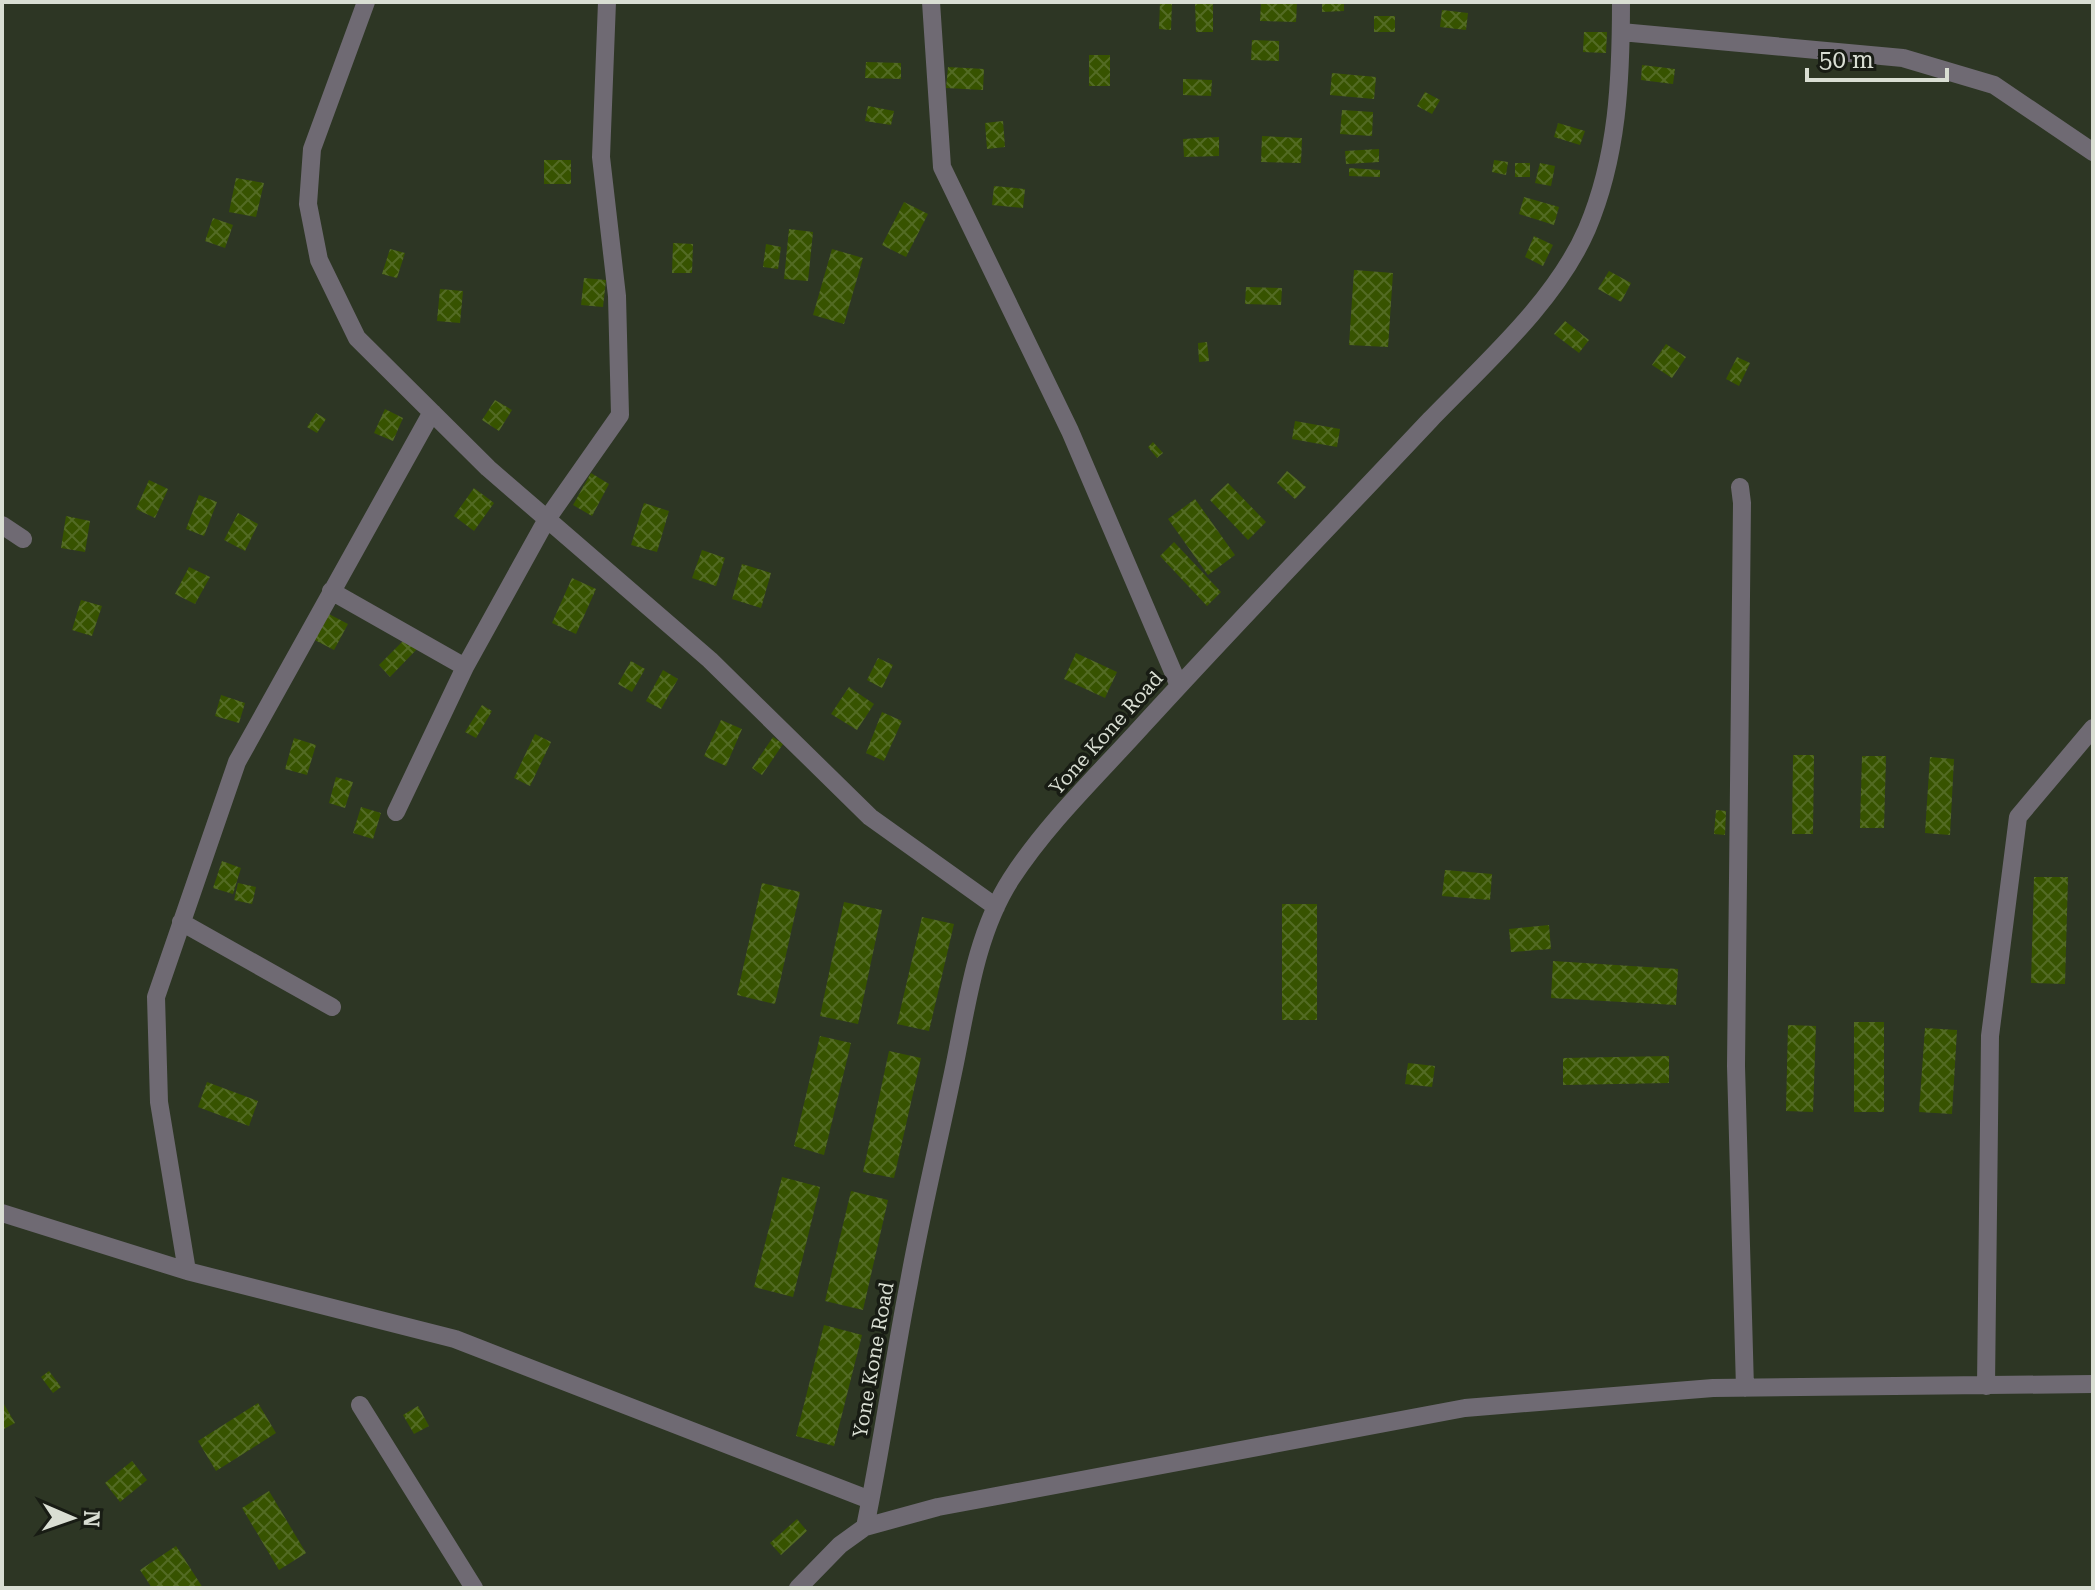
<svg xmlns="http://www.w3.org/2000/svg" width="2095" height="1590" font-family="'Roboto Serif',serif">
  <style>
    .building { fill: url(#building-cross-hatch) }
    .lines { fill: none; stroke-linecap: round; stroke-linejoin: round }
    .minor { stroke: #6f6a73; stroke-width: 18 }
    .labels { text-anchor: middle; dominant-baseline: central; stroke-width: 7; stroke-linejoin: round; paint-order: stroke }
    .street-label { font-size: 20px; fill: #d9ded3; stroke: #181c14 }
  </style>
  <defs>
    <pattern id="building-cross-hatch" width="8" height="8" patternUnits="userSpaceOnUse" patternTransform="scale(2)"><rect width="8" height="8" fill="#375300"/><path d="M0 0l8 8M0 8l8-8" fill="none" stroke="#536b24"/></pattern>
  </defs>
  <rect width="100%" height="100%" fill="#2d3624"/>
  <path class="building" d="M1160,2H1172L1171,30L1159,29Z
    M1195,2H1213V32H1196Z
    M1261,2H1297L1296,22L1260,21Z
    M1322,2H1344V11L1322,12Z
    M1442,10L1468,13L1466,30L1440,27Z
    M1374,16H1395V32H1374Z
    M1584,32H1607L1606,53L1583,52Z
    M1252,40L1279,41V61L1251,60Z
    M1089,55H1110V86H1089Z
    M866,62L901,63V79L865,78Z
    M1642,65L1675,69L1673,84L1641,80Z
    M948,67L984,69L983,90L946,88Z
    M1332,73L1376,77L1374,99L1330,95Z
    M1183,79L1212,80L1211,96L1183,95Z
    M1425,92L1440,100L1432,114L1417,106Z
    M868,106L894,111L891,125L865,121Z
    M1342,110L1373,112L1372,136L1340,134Z
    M1003,121L1005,147L987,149L985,123Z
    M1558,123L1585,131L1580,145L1554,137Z
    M1262,136L1302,138L1301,163L1261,162Z
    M1219,137V156L1184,157L1183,139Z
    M1379,149V162L1346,164L1345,151Z
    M544,160H571V184H544Z
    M1494,160L1508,162L1506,175L1492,172Z
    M1515,163H1530V177H1515Z
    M1540,163L1555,166L1551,186L1535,183Z
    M1349,168L1380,170V177L1349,176Z
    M236,178L264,183L256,217L229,212Z
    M994,186L1025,189L1023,208L992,205Z
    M1524,197L1559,207L1554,225L1519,214Z
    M904,202L928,214L906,257L882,245Z
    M213,218L233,225L225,248L205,241Z
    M789,229L813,232L808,281L784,279Z
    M1534,236L1553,245L1543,266L1525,257Z
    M673,243L693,244L692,273H672Z
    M766,244L781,247L778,269L763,267Z
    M390,249L405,253L397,278L382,274Z
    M832,249L863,258L844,324L813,315Z
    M1354,270L1393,273L1388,347L1349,345Z
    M1609,271L1631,283L1621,302L1598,289Z
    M584,278L606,280L603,307L581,305Z
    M1246,287L1282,288L1281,305L1245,304Z
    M440,289L463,291L460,323L437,321Z
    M1565,321L1589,340L1579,353L1554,334Z
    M1207,342L1209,361L1199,362L1198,343Z
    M1666,344L1686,357L1672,378L1652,365Z
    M1737,357L1750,363L1739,386L1726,379Z
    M495,400L512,410L499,431L482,420Z
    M385,409L403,418L393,441L374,433Z
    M316,413L326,419L317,433L307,427Z
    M1295,421L1340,429L1337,447L1292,439Z
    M1153,442L1163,453L1157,458L1148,447Z
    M1287,471L1306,487L1295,499L1277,483Z
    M591,473L609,484L592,516L573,505Z
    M149,480L168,489L155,518L136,509Z
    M1228,483L1266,522L1248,540L1210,500Z
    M474,488L494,503L474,531L454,516Z
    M199,495L217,502L204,536L186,529Z
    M1195,499L1235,555L1208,575L1168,519Z
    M644,503L669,511L657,552L631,545Z
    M238,513L258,524L245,551L224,540Z
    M66,516L90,521L85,552L61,548Z
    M1174,542L1221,592L1207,606L1160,556Z
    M702,550L725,558L716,586L692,578Z
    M742,564L771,573L761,608L732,599Z
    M189,567L210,577L195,604L175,594Z
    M572,578L596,589L576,634L552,623Z
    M81,600L102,606L92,636L72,630Z
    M325,612L348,624L334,650L311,638Z
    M406,638L417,649L390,677L379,665Z
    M1076,653L1117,672L1105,698L1064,679Z
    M878,658L893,665L882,688L867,680Z
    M631,661L645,669L632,692L618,684Z
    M663,670L678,679L661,709L646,701Z
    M849,687L874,704L857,730L831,714Z
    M221,695L245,703L239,723L215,716Z
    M482,705L492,711L476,738L465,732Z
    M882,712L902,721L884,761L866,753Z
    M721,720L742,729L726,766L704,756Z
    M535,734L551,742L530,786L514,778Z
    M773,737L783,744L762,775L752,768Z
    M294,738L316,745L307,775L285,769Z
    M1793,755H1814L1813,834H1792Z
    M1862,756H1886L1884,828H1860Z
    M1930,757L1954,759L1950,835L1925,833Z
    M336,777L353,782L345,808L329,803Z
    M361,807L381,813L373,839L353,833Z
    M1716,810L1726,811L1725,835L1714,834Z
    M222,861L241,868L233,894L213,888Z
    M1445,870L1492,874L1490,900L1442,896Z
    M2034,877H2068L2065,984L2031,983Z
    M238,883L256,887L252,904L234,900Z
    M762,883L800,892L775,1004L737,995Z
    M844,902L882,910L858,1024L820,1016Z
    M1282,904H1317V1020H1282Z
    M922,917L954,924L929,1031L897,1024Z
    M1549,925L1551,949L1511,952L1509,929Z
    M1553,961L1678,969L1676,1005L1551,998Z
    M1854,1022H1884V1112H1854Z
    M1788,1025L1816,1026L1813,1112L1786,1111Z
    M1925,1028L1957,1030L1952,1114L1919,1112Z
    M820,1036L851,1043L824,1155L794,1146Z
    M889,1051L921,1058L894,1178L863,1172Z
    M1669,1056V1083L1563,1085V1058Z
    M1408,1063L1435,1066L1432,1087L1405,1084Z
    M207,1082L258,1101L249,1126L198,1107Z
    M782,1177L820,1187L793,1297L754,1287Z
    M851,1191L888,1200L863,1310L825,1301Z
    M824,1325L862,1335L834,1446L796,1436Z
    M49,1371L61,1387L53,1393L41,1377Z
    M2,1401L15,1423L2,1430Z
    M258,1403L276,1433L216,1471L198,1441Z
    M418,1406L429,1426L414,1434L403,1415Z
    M132,1461L147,1480L120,1502L105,1483Z
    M269,1491L306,1553L279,1570L242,1508Z
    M797,1519L807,1531L781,1555L770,1543Z
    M176,1546L203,1588H152L140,1570Z"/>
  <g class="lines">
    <path class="minor" d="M366,2L312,149L308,204L319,260L357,338L488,468L710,660L870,817L996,907
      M931,2L942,167L1070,431L1179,686
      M1621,32L1903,58L1994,85L2093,152
      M1740,487L1742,503L1736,1066L1745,1388
      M2,525L23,539
      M331,591L465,667
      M396,812L465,667L547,519L620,415L617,296L601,157L607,2
      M181,922L332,1007
      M2,1213L187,1271L455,1339L870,1500
      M187,1271L159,1102L156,997L237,762L432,412
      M1986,1386L1990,1036L2018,817L2093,728
      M360,1405L474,1588
      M865,1527L938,1507L1465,1408L1713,1388L2093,1384
      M798,1588L840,1545L865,1527C882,1446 893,1364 909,1282C921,1215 937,1149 951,1082C966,1015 973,938 1011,879C1048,822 1099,774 1144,724C1238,621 1335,521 1430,420C1484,364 1556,301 1587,229C1618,156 1621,79 1621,2"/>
  </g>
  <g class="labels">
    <g class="street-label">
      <text transform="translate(1106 733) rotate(-48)">Yone Kone Road</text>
      <text transform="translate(873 1360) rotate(-80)">Yone Kone Road</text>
    </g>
  </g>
  <rect width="2095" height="1590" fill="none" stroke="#d9ded3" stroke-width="8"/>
  <g transform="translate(72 1518) rotate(92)" stroke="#181c14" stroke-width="6" paint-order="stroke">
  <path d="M0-6L14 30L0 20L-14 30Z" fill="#d9ded3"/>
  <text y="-12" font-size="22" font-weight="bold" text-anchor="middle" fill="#d9ded3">N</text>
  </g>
  <path d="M1807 68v12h140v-12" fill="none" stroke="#d9ded3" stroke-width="4"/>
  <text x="1819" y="68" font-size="24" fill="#d9ded3" stroke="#181c14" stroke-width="6" paint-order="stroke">50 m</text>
</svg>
